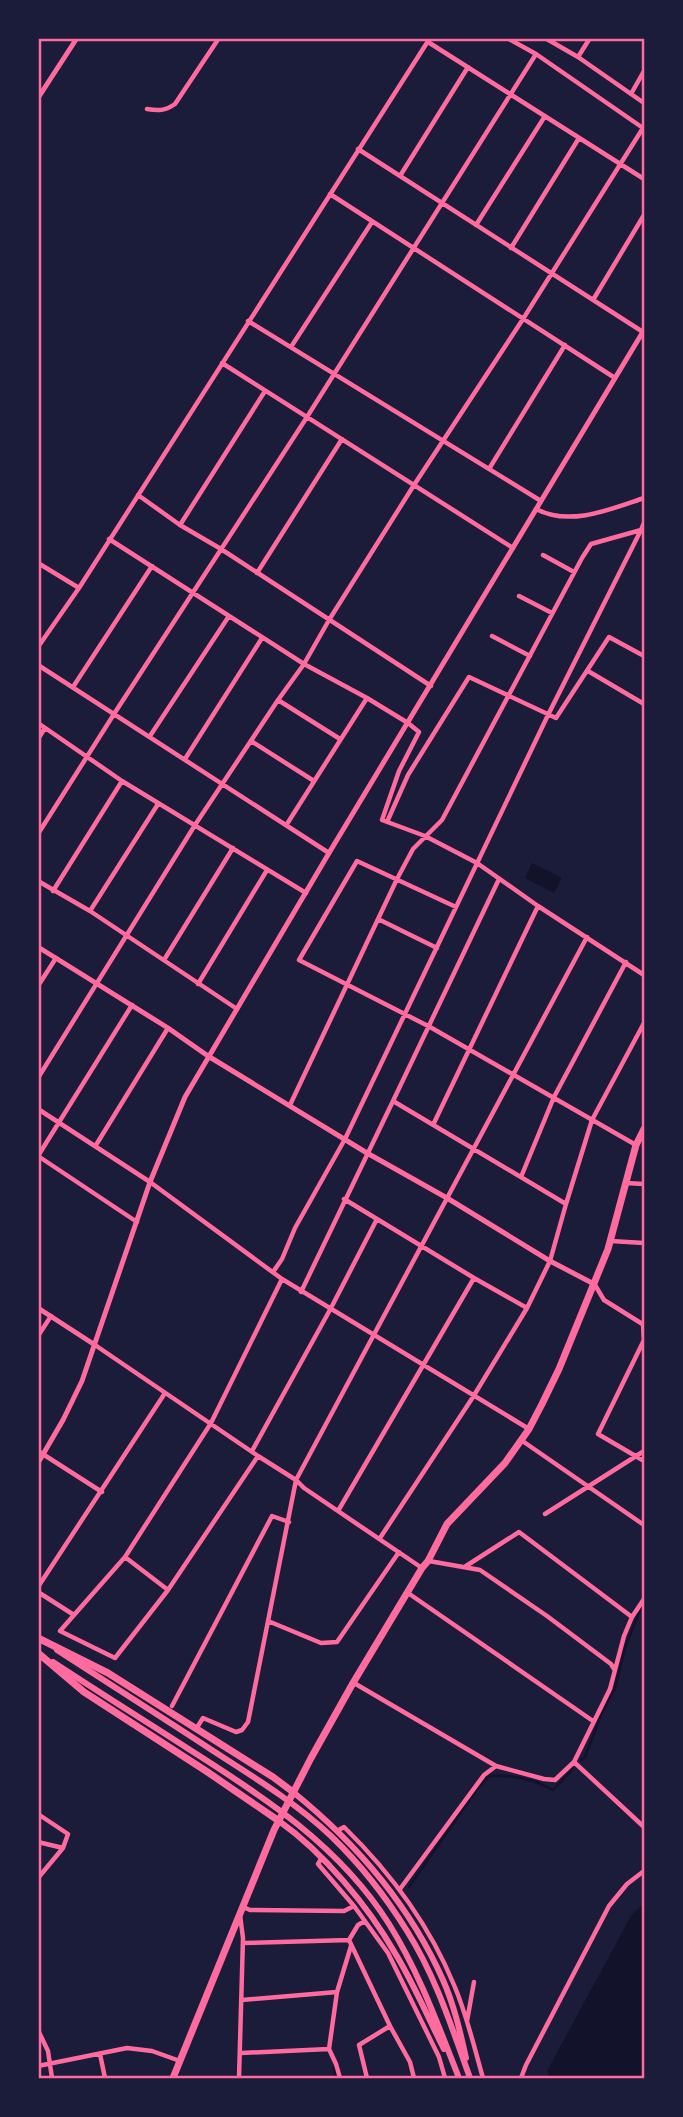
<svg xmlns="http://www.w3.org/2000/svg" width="683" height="2117" font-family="Spectral,serif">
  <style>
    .water { fill: #12122b }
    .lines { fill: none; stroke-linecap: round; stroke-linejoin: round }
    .stream { stroke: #12122b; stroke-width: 2.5 }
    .minor { stroke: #ff6b9d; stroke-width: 4.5 }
    .tertiary { stroke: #ff6b9d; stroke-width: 5 }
    .secondary { stroke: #ff6b9d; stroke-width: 6 }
    .primary { stroke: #ff6b9d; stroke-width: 7 }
    .neatline { fill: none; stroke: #ff6b9d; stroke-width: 2.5 }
  </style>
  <rect width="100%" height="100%" fill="#1b1b3a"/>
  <path class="water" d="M532,863L562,878L554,893L525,878Z
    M644,1903V2078H550L547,2071L631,1916Z"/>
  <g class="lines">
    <path class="stream" d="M581,1760L585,1757L601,1715L615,1688L625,1648L640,1610L644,1606
      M409,1887L478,1788L489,1776C510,1775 534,1779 553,1790L573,1769
      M334,2068L336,2078"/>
    <path class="minor" d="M507,38L536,54L643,128
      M545,38L578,57L644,103
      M428,42L644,179
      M578,57L590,38
      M631,94L644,71
      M147,109C158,111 165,111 175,104L219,38
      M358,149L643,332
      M400,176L468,67
      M330,194L615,378
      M476,225L545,116
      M511,248L579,138
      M593,300L644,215
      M248,321L541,501
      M291,347L372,222
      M222,363L513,548
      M489,469L565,345
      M138,495L180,525L221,549L431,686
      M536,509C570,527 611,509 644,498
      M180,525L265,391
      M109,539L304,664L367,698L408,723L419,732L399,771L382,820L425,836L477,863L538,906L644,975
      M543,555L574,572
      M38,563L79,588
      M257,573L342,439
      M519,596L552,613
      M492,636L530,656
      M38,647L79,588L430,38
      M38,665L329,853
      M588,671L644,704
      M73,687L152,566
      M278,700L340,739
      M38,723L122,781L306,893
      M150,736L229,616
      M38,739L45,728
      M251,741L314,781
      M185,759L262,638
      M387,822L408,775L469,677L556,718L609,637L644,656
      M287,824L367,698
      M38,834L114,714L307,417L536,54
      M38,881L90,911L237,1009
      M53,891L122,781
      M456,907L357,861L299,960L430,1027L636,1145
      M90,911L158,804
      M378,919L437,948
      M164,960L233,848
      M198,984L267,870
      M38,986L56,958
      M38,1078L195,825L278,700L304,664L329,620L414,485L523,319L643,128
      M290,1105L397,879L413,849L442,820L582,558L591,544L641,530L644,523
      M38,1109L150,1182L282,1279L529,1429
      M433,1125L538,906
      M96,1145L168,1028
      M38,1156L132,1005
      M38,1156L137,1222
      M521,1177L554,1097L626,962
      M626,1183L644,1184
      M344,1199L377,1219
      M566,1204L592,1120L644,1023
      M611,1241L644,1243
      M273,1272L282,1259L295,1228L345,1139L548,715L641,530
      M595,1285L604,1300L644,1325
      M301,1292L393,1101
      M643,1324L644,1341
      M38,1336L51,1316
      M644,1340L598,1434L644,1461
      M95,1345L258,1456L296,1480L304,1488L422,1568
      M521,1440L644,1525
      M38,1451L102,1492
      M252,1451L331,1308L377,1219L474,1278
      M338,1511L474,1278L527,1308
      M545,1514L644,1451
      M380,1538L473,1397L527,1308L550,1261L566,1204L393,1101L499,879
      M125,1557L168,1590
      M429,1561L480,1570L547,1616L611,1664L614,1669
      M466,1566L519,1532L632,1617
      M38,1587L165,1393
      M38,1592L74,1615L125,1557L211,1423L282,1279
      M408,1593L593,1721
      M74,1615L60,1631L115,1658L168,1590L258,1456
      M268,1621L321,1643L337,1642L399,1552
      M354,1683L496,1766L544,1779L555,1780L574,1762L610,1689L624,1636L632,1617L644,1599
      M172,1706L272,1516L289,1522
      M196,1729L203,1718L236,1732L242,1730L248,1722L296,1480L587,937
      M574,1762L644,1827
      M38,1814L68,1834L63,1848
      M337,1831L344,1827C391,1873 429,1924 454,1985C467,2015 474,2047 483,2078
      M38,1842L63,1848L38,1878
      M321,1859L318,1864L354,1906L388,1953L439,2057L445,2078
      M400,1889L484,1775L496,1766
      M243,1907L250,1910L344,1911L354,1906
      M349,1940L358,1925L365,1921
      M243,1943L349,1940L390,2026
      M337,1992L351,1946
      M467,2021L474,1982
      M38,2030L48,2051L52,2078
      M329,2049L336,2064L340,2078
      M241,2053L329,2049L337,1992L242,2000
      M100,2054L105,2078
      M38,2066L127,2048L152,2051L180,2061
      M239,2078L243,1938L240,1915
      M367,2078L359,2045L390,2026L410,2062L414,2078
      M521,2078L526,2065L609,1906L627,1884L644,1871"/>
    <path class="tertiary" d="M38,98L77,38
      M38,947L168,1028L208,1056L367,1153L447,1198L550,1261L594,1284
      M38,1308L95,1345
      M38,1463L63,1420L82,1381L150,1182L185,1097L329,853L644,330"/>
    <path class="secondary" d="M57,1650C111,1685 165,1719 218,1754C257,1779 297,1804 331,1836C360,1864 386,1897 407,1931C436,1977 452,2028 470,2078
      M53,1662C97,1691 142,1719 187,1748C263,1796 340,1846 389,1924C419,1972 438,2025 459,2078
      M293,1792C356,1843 410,1906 443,1980C454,2005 460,2031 466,2058
      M279,1821C324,1853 368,1906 395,1953C414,1984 428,2018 444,2049"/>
    <path class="primary" d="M38,1638L108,1673L273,1777L293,1792
      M38,1653L84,1692L206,1771L279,1821
      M173,2078L274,1830L311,1758L353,1683L422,1568L428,1561L447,1524L505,1463L529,1429L542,1404L559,1369L608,1249L636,1145L644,1129"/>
  </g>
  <rect width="683" height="2117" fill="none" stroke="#1b1b3a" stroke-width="80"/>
  <rect x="40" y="40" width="603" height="2037" class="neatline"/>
</svg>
